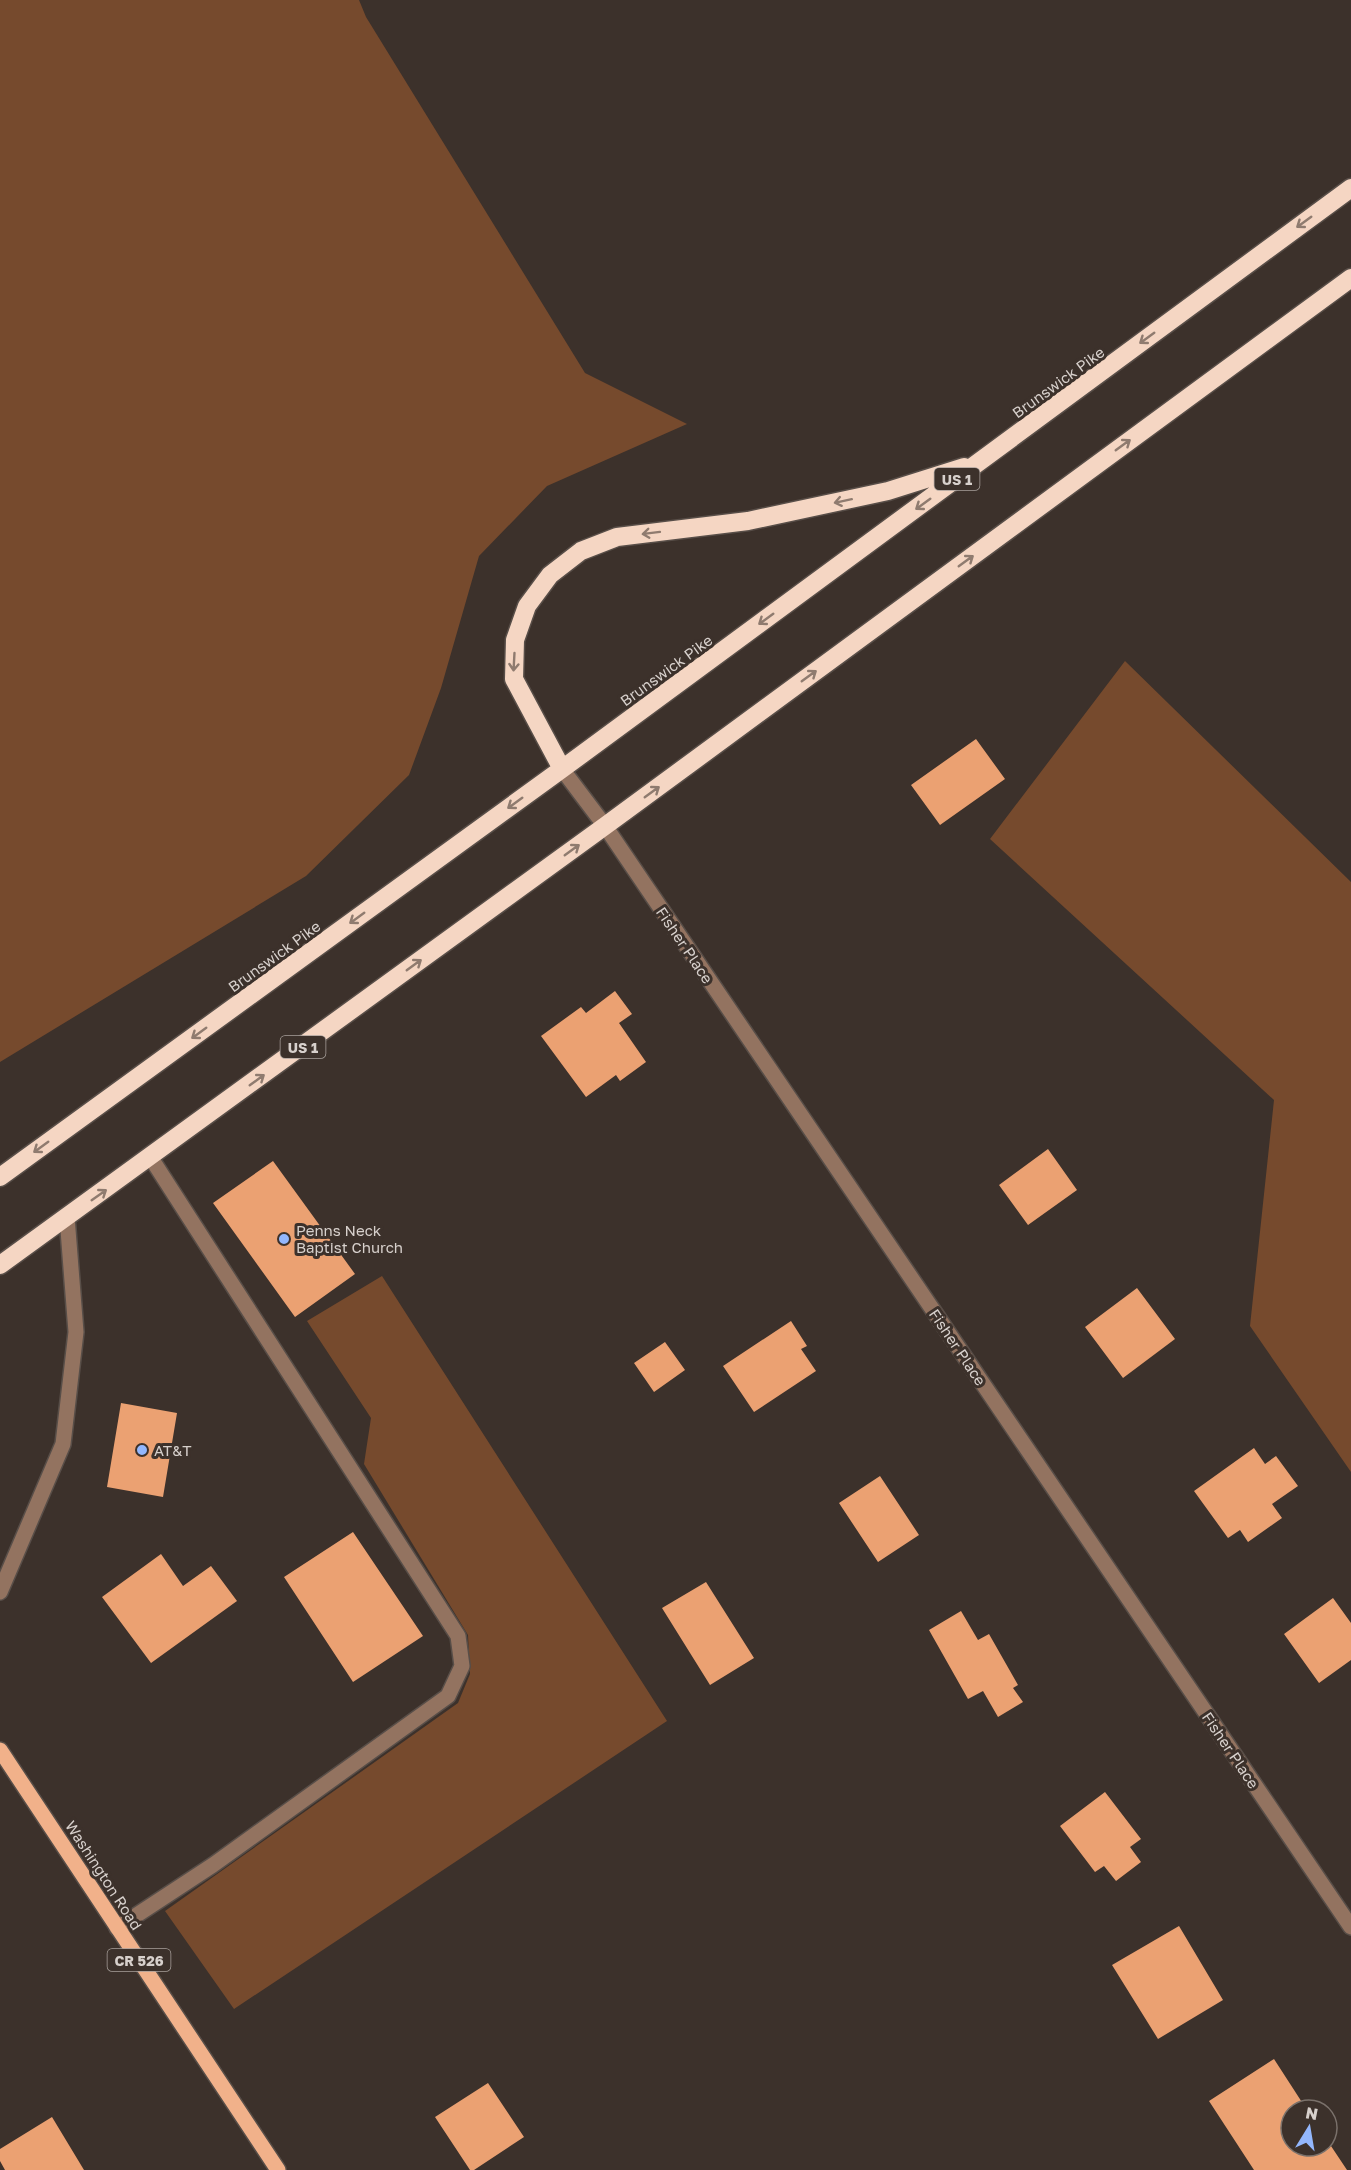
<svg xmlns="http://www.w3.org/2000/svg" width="1351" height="2170" font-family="'Golos Text',sans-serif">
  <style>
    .green { fill: #764a2d }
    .building { fill: #eba172 }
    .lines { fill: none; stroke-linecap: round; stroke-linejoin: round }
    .minor-casing { stroke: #584e48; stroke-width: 18 }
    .major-casing { stroke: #584e48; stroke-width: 18 }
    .highway-casing { stroke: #584e48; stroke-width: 21 }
    .minor { stroke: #937360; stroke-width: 15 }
    .major { stroke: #f1b18a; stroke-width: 15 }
    .highway { stroke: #f5d6c3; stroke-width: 18 }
    .oneway { stroke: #8f7b6f }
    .poi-dot { fill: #93b7fd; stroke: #3c312b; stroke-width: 2 }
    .labels { text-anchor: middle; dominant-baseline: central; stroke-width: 6; stroke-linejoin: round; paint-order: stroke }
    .shield { fill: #3c312b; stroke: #a8a09c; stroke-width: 1.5 }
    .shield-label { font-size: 14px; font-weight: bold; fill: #d7d0cc }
    .street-label { font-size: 15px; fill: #d7d0cc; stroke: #3c312b }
    .poi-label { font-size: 15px; fill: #d7d0cc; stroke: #3c312b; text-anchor: start }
  </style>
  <rect width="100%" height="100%" fill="#3c312b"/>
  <path class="green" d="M0,0H359L366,17L585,373L687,424L547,486L479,556L441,688L409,775L306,876L0,1062Z
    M1125,661L1351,882V1472L1250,1326L1274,1100L990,839Z
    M382,1276L667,1721L234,2009L165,1911L458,1703L470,1674L468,1635L364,1464L371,1418L307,1321Z"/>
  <path class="building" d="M976,739L1005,779L940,825L911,785Z
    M615,991L632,1014L619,1023L646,1062L620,1081L616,1075L586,1097L541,1036L581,1007L586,1013Z
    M1048,1149L1077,1190L1028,1225L999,1185Z
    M273,1161L355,1274L295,1317L213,1203Z
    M1137,1288L1175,1339L1123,1378L1085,1327Z
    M791,1321L807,1346L801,1349L816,1371L754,1412L723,1366Z
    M665,1342L685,1370L654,1392L634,1363Z
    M121,1403L177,1413L163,1497L107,1487Z
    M1254,1448L1265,1464L1276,1456L1298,1486L1272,1504L1282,1518L1248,1542L1240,1530L1228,1538L1194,1491Z
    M880,1476L919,1535L878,1562L839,1503Z
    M353,1532L423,1636L353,1682L284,1577Z
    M161,1554L183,1586L211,1566L237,1601L151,1663L102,1597Z
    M706,1582L754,1658L710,1685L662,1608Z
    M1333,1598L1351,1623V1660L1319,1683L1284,1634Z
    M961,1611L978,1640L989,1634L1018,1685L1013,1688L1023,1702L998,1717L983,1691L968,1699L929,1630Z
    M1105,1792L1141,1839L1130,1847L1141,1862L1116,1881L1104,1866L1095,1872L1060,1826Z
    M1179,1926L1223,2000L1158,2039L1112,1965Z
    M1274,2059L1307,2110H1291V2146H1327V2140L1347,2170H1254L1209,2101Z
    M488,2083L524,2137L474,2170H470L435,2117Z
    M52,2117L84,2170H5L0,2161V2149Z"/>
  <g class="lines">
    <g class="minor-casing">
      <path id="minor" d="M562,769L605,826L1351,1927
        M0,1592L63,1444L76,1332L67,1217
        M117,1928L213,1865L448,1696L462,1666L458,1636L151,1158"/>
    </g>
    <g class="major-casing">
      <path id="major" d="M0,1750L278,2170"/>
    </g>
    <g class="highway-casing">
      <path id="highway" d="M562,769L514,679L515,640L527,606L550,575L581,551L617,537L748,521L888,491L964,467
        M0,1177L562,769L1351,188
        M0,1265L605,826L1351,278"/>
    </g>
    <use href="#minor" class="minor"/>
    <use href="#major" class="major"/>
    <use href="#highway" class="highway"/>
  </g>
  <defs><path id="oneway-shaft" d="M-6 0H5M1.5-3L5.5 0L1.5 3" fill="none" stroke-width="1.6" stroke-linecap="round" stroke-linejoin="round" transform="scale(1.5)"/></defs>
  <g class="oneway">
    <use href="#oneway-shaft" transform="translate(1304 222) rotate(144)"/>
    <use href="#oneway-shaft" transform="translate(1147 338) rotate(144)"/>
    <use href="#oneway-shaft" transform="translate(1123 445) rotate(-36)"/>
    <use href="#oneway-shaft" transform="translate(843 501) rotate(168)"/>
    <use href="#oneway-shaft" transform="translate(923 504) rotate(144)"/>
    <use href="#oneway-shaft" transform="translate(651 533) rotate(173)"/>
    <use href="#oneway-shaft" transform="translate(966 561) rotate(-36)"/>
    <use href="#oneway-shaft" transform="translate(766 619) rotate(144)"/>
    <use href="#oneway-shaft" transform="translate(514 662) rotate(93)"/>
    <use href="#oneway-shaft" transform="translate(809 676) rotate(-36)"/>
    <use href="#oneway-shaft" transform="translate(652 792) rotate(-36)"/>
    <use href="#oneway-shaft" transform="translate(515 803) rotate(144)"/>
    <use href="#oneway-shaft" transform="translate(572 850) rotate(-36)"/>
    <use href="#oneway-shaft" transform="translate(357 918) rotate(144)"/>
    <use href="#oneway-shaft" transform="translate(414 965) rotate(-36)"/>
    <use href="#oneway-shaft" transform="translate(199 1033) rotate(144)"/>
    <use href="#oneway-shaft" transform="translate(257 1080) rotate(-36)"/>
    <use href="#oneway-shaft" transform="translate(41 1147) rotate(144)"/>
    <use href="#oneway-shaft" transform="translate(99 1195) rotate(-35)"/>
  </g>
  <g class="poi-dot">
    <circle cx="284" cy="1239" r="6"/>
    <circle cx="142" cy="1450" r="6"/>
  </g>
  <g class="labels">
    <g class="shield">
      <rect x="934.5" y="468" width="45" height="22" rx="4.5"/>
      <rect x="280.5" y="1036" width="45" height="22" rx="4.5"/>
      <rect x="107.5" y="1949" width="63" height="22" rx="4.5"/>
    </g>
    <g class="shield-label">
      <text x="957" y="479">US 1</text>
      <text x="303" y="1047">US 1</text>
      <text x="139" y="1960">CR 526</text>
    </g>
    <g class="street-label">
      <text transform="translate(1058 382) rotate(-36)">Brunswick Pike</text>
      <text transform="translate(666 670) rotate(-36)">Brunswick Pike</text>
      <text transform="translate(685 945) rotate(56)">Fisher Place</text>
      <text transform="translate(274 956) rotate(-36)">Brunswick Pike</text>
      <text transform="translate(958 1347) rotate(56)">Fisher Place</text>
      <text transform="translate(1231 1750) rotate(56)">Fisher Place</text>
      <text transform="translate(104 1875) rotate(57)">Washington Road</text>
    </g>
    <g class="poi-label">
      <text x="296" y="1230">Penns Neck<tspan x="296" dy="17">Baptist Church</tspan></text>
      <text x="154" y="1450">AT&amp;T</text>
    </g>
  </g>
  <g transform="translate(1309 2128) rotate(11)"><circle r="28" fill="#3c312b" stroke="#7a716b" stroke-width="1.5"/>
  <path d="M0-4.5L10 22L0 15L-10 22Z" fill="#93b7fd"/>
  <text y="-9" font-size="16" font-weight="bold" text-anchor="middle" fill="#d7d0cc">N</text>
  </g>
</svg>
